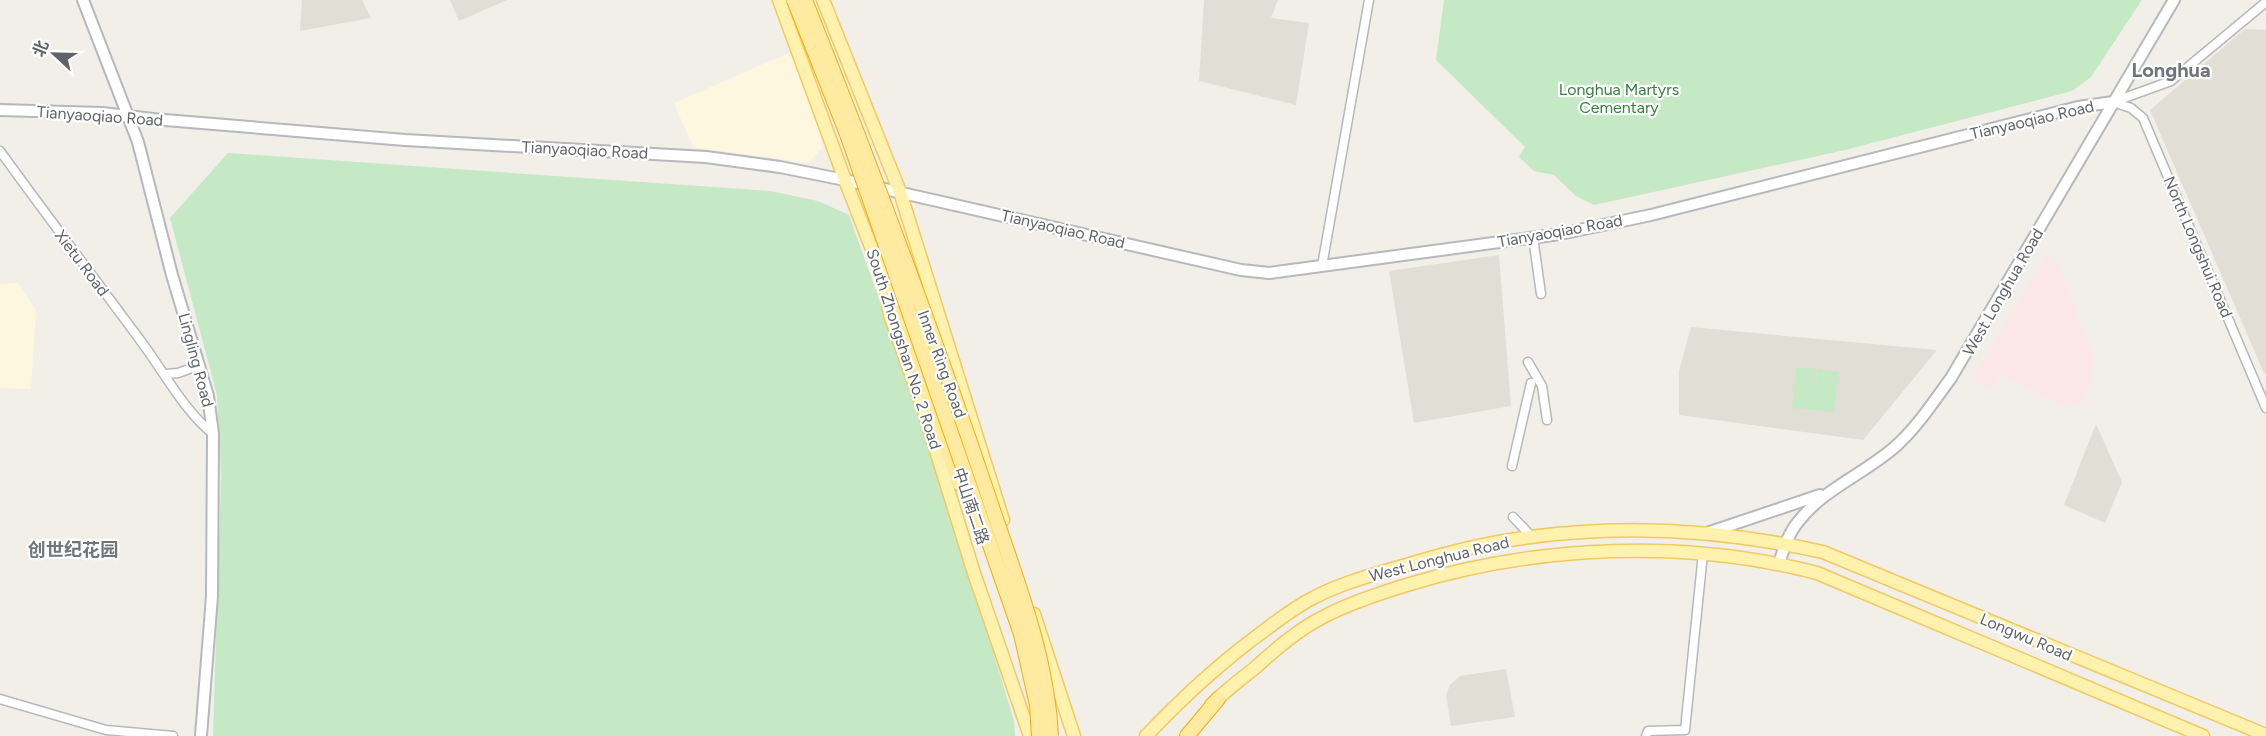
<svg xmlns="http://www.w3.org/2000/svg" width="2266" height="736" font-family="Figtree,'Noto Sans SC',sans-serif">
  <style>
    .commercial { fill: #fef7e0 }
    .education { fill: #e1ded6 }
    .medical { fill: #fce8e6 }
    .green { fill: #c5e8c5 }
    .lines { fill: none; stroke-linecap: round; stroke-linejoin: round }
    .minor-casing { stroke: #b5b8bc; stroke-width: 11 }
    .tertiary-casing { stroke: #b5b8bc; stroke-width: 14 }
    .primary-casing { stroke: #f2c960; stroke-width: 15 }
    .trunk-casing { stroke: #f9ab00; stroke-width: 16 }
    .minor { stroke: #fff; stroke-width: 8 }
    .tertiary { stroke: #fff; stroke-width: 10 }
    .primary { stroke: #fff2af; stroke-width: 12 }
    .trunk { stroke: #feeaa1; stroke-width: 14 }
    .trunk-bridge-casing { stroke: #f9ab00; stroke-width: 16; stroke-linecap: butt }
    .trunk-bridge { stroke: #feeaa1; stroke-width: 14 }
    .labels { text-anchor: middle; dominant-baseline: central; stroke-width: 4.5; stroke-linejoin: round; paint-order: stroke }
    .park-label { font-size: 16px; fill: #348238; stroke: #fff }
    .street-label { font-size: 16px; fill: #5f6368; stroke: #fff }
    .neighbourhood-label { font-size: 18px; font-weight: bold; fill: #70757a; stroke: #fff }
    .quarter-label { font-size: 20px; font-weight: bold; fill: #70757a; stroke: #fff }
  </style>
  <rect width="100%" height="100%" fill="#f1efe8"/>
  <path class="commercial" d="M791,52L818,123L822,148L808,163L693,147L674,103Z
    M18,283L36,310L31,389L0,388V284Z"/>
  <path class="education" d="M302,0H362L371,18L300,31Z
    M450,0H507L459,21Z
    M1204,0H1278L1271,18L1309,23L1296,105L1199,81Z
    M2245,29L2266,30V373H2264L2150,110Z
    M1499,255L1511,406L1414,423L1389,271Z
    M1691,327L1937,350L1863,440L1679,415V371Z
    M2096,424L2122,482L2105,523L2064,505Z
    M1506,669L1515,717L1451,726L1446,695L1450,685L1460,676Z"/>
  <path class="medical" d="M2047,255L2057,264L2094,358L2091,384L2080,404L2063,407L2000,374L1991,389L1972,379Z"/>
  <path class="green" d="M1444,0H2142L2091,77L2072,91L1845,150L1594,205L1576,196L1554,175L1534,171L1519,157L1525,147L1436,60Z
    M228,153L770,191L818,201L849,215L930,441L1014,721L1015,736H213L221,477L217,395L170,218Z
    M1797,367L1817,369L1814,398L1818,369L1839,372L1834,412L1792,408Z"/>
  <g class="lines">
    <g class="minor-casing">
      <path id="minor" d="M2113,102L2131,108L2143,118L2266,408
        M2113,102L2171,81L2266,2
        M0,151C47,216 95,279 143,344C165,374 184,410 213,434
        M1533,237L1541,294
        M1322,266L1369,0
        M1528,362L1542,386L1547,420
        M166,374L178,373L200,365
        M1512,466L1531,383
        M1513,517L1533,538
        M0,699L106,730L173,736
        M1646,736L1648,731L1685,730L1703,553"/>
    </g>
    <g class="tertiary-casing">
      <path id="tertiary" d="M83,0L138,142L172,275L208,396L213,434L212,596L201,736
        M0,110L102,113L153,119L405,140L706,157L780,167L845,180L1241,270L1269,273L1560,234L1651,215L2078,107L2113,102
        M1707,533L1820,495
        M1779,563C1784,549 1788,534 1798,522C1823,489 1866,473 1896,446C1918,426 1934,401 1951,378L2174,0"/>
    </g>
    <g class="primary-casing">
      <path id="primary" d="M779,0L845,180L884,280L890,315L922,405L974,573L1030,736
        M823,0L900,192L1003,520
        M1034,614L1074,736
        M1211,705C1225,691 1241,679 1256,667C1277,648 1299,629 1325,616C1352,602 1380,593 1410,584C1540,545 1685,539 1817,573L2203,736
        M1146,736C1182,698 1219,664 1261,633C1277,621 1295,607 1313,598C1341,583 1372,575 1403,566C1436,556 1470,547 1504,541C1609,523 1719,529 1823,552L2266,735"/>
    </g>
    <g class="trunk-casing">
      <path id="trunk" d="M884,280L899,315L960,484
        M1187,736L1218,699"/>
    </g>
    <use href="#minor" class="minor"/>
    <use href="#tertiary" class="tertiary"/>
    <use href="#primary" class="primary"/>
    <use href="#trunk" class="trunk"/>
    <g class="trunk-bridge-casing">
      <path id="trunk-bridge" d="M794,0L847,134L1021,634L1037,705L1039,736
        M805,0C870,163 932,328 988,495C1014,574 1047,652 1051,736"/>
    </g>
    <use href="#trunk-bridge" class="trunk-bridge"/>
  </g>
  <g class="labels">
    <g class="park-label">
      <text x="1619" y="89">Longhua Martyrs<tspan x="1619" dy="18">Cementary</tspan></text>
    </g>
    <g class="street-label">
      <text transform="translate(100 116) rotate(4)">Tianyaoqiao Road</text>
      <text transform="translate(2032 120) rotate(-13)">Tianyaoqiao Road</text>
      <text transform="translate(585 150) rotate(3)">Tianyaoqiao Road</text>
      <text transform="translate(1063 229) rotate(13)">Tianyaoqiao Road</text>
      <text transform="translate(1560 231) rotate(-10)">Tianyaoqiao Road</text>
      <text transform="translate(2198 247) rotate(67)">North Longshui Road</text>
      <text transform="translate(82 263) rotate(53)">Xietu Road</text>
      <text transform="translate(2003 292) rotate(-60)">West Longhua Road</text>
      <text transform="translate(904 349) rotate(72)">South Zhongshan No. 2 Road</text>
      <text transform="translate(196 360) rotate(75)">Lingling Road</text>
      <text transform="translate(942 364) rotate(70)">Inner Ring Road</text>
      <text transform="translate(971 506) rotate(71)">中山南二路</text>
      <text transform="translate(1439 559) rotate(-14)">West Longhua Road</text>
      <text transform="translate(2026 637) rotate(23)">Longwu Road</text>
    </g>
    <g class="neighbourhood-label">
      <text x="73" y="550">创世纪花园</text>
    </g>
    <g class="quarter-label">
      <text x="2171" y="70">Longhua</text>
    </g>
  </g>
  <g transform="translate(54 54) rotate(292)" stroke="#ffffff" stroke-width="4.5" paint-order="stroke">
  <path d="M0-4.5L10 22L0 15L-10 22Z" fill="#5f6368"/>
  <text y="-9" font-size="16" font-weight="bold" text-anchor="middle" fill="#5f6368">北</text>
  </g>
</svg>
